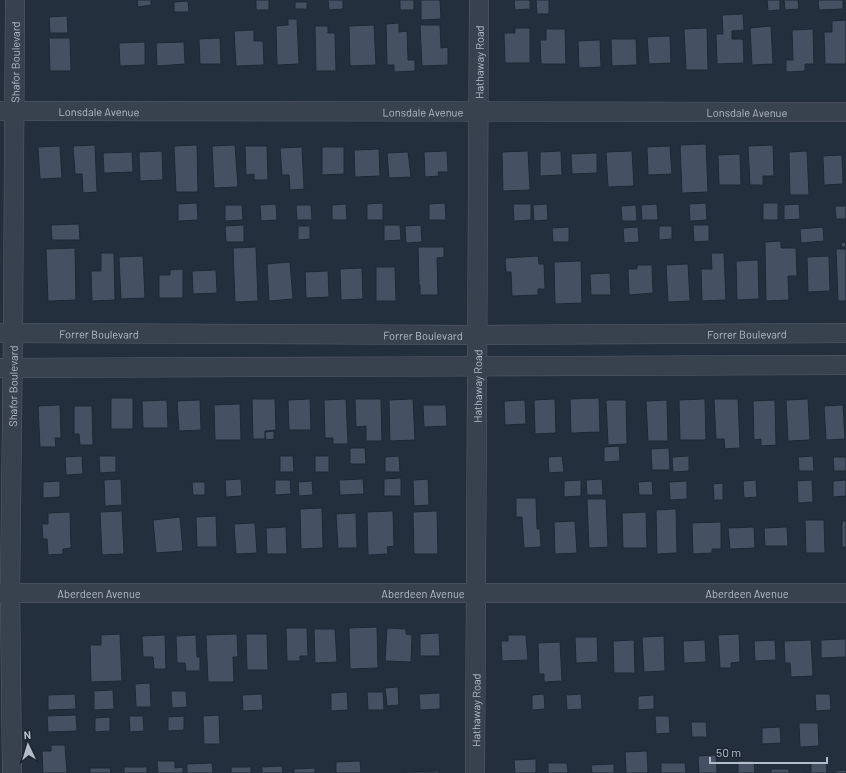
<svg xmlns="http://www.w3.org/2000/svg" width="846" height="773" font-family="Barlow,sans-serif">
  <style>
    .building { fill: #455162; stroke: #1f2835 }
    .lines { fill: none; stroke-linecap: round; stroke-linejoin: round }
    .street-casing { stroke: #565f6c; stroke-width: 20 }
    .street { stroke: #38414e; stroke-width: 19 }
    .labels { text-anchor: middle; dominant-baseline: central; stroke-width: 3.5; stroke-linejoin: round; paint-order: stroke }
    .street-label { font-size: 11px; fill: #b4bcc9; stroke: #1d2633 }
  </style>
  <rect width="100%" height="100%" fill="#242f3e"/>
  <path class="building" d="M137,0H151V5L138,7Z
    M256,0H269V10H256Z
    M328,0H343V9L329,10Z
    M400,0H414V10H400Z
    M421,0H440L441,19L421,20Z
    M514,0H530V9L515,10Z
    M536,0H549V14H537Z
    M767,0H780V10L768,11Z
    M784,0H798L799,9L785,10Z
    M818,0H843V9L819,10Z
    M188,1L189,12H174V2Z
    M295,2H307V9H295Z
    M743,14L744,30L732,31V39H743L744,63L717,64L716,34H723L722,15Z
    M67,16L68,33H50L49,17Z
    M288,19H297L299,64L277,65L276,26L288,25Z
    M846,20V64H825L824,32H832V21Z
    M399,23V32L407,31L408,60H415V71L394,72V65H387L386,24Z
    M374,25L376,65L350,66L349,26Z
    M420,25H440L441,48L448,47V65L422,66Z
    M315,26H328V33H335L336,71H316Z
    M771,26L773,64L752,65L750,28Z
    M515,28H530V63H505L504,33H515Z
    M707,28L708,70H686L684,29Z
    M546,29H565L566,64H541L540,40H546Z
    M813,29L814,64H805V71L786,72V60H793L792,30Z
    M254,30V41H263L264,65L236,66L234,31Z
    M670,36L671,63L649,64L647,37Z
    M49,38H70L71,71H50Z
    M220,38L221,64H200L199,39Z
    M611,39H636L637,65L612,66Z
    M600,40L601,67L579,68L578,41Z
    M145,42V65L120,66L119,43Z
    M184,42L185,64L157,66L156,43Z
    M706,144L708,192L682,193L680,145Z
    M95,145L97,192L83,193L82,174H75L73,146Z
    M197,145L198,192H176L174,146Z
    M235,145L238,187L214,188L212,146Z
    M773,145L774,176H763V185H750L748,146Z
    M60,146L62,178L40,179L38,147Z
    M245,146H267L268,180H254V174L246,175Z
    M670,146L672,174L648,175L647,147Z
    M302,147L304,189L290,190L289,175H282L280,148Z
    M322,147H344V174L322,175Z
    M379,149L380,176L355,177L354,150Z
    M162,151L163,180L140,181L139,152Z
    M447,151L448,172H438L439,176L425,177L424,152Z
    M528,151L530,190L503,191L502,152Z
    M561,151L562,175L540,176V152Z
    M632,151L634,186L608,187L606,152Z
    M807,151L809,195H790L789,152Z
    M132,152L133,172L104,173L103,153Z
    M408,152L411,177L389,178L387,153Z
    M597,153V173L572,174L571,154Z
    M740,154L741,185H719L718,155Z
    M842,155L843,184L824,185L823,156Z
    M197,203L198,220L178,221V204Z
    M383,203V220H367V204Z
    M445,203L446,220H429V204Z
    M706,203L707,220L690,221L689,204Z
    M763,203H778V220H763Z
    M276,204L277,220L261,221L260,205Z
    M346,204L347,220H332V205Z
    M513,204H531V220L514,221Z
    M547,204L548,220L534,221L533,205Z
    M657,204L658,220H642L641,205Z
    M799,204L800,219L784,220V205Z
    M225,205H242L243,220L225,221Z
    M296,205H311L312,220H297Z
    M636,205L637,221H622L621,206Z
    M835,206H846V219H836Z
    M79,224L80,240H52L51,225Z
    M244,225V242H226L225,226Z
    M384,225H400L401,240L384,241Z
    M421,225L422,242L406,243L405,226Z
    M693,225H709V241L694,242Z
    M298,226H310V239L298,240Z
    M659,226H672V239L659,240Z
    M569,227V242H553L552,228Z
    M638,227L639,242L624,243L623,228Z
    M823,227L824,241L801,243L800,229Z
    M781,241V248H796L797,276H788L789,300L766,301L765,242Z
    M842,242L846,243V247H841Z
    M256,247L258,301L235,302L233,248Z
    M418,247H444V257L437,258L438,295H420V285H419Z
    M75,248L76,300L48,301L46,249Z
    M836,249H846V301H838Z
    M101,253H114L115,300L92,301L91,271H101Z
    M711,253H724L726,300L702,301L701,269H712Z
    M143,256L145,298L121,299L119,257Z
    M538,256L539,264H544L545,289H538V295L512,296L511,272H506L505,258Z
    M829,256L830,291L808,292L807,257Z
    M758,260L759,299L737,300L736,261Z
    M581,261L582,303L555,304L554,262Z
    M290,262L293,299L269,301L267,264Z
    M688,264L690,301L668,302L666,265Z
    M637,265H652L653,293L629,295L628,269H637Z
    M376,267H395L396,301H376Z
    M362,268L363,299L341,300L340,269Z
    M183,269V298H159V275H170V270Z
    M216,270L217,293L193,294L192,271Z
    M328,271L329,297L306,298L305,272Z
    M610,273L611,295H591L590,274Z
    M111,398H133V429H111Z
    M599,398L600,432L571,433L570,399Z
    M252,399H275L276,430L265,431V439H253Z
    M310,399L311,430H289L288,400Z
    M346,399L348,444H333V438H325L324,400Z
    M355,399H381L382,441H366V426L356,427Z
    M413,399L415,440L390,441L389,400Z
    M555,399L556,433L535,434L534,400Z
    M705,399L706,440H680L679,400Z
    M714,399H738L740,448L725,449L724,439H716Z
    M808,399L810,440L788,441L786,400Z
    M167,400L168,428H143L142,401Z
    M200,400L201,430L179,431L177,401Z
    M525,400L526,424L505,425L504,401Z
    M606,400H626L627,444L608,445Z
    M667,400L668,441H648L646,401Z
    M775,400L776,445L761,446V439L754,440L753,401Z
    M240,404L241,440H215L214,405Z
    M60,405L61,438H55L56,447H40L38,406Z
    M423,405H446L447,426L424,427Z
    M843,405L845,439L826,440L824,406Z
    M74,406H92L93,445H80L79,434H74Z
    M274,431V439L266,440L265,432Z
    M619,446L620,461L604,462V447Z
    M350,448H365L366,464H350Z
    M669,448L670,470H652L651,449Z
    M82,456L83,474L66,475L65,457Z
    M99,456H116V472L100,473Z
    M280,456H293L294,472H280Z
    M315,456H329V472H315Z
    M399,456L400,472H385V457Z
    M562,456L564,472L549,473L548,457Z
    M689,456V471L673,472L672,457Z
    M813,456L814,471H799L798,457Z
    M833,457H846V471H834Z
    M401,478V496H384V479Z
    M121,479L122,505L105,506L104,480Z
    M241,479L242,496L226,497L225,480Z
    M363,479L364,494L340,495L339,480Z
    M428,479L429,505L414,506L413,480Z
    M602,479L603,495H587L586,480Z
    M275,480H290L291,494L275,495Z
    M581,480V496L564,497V481Z
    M756,480L757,497L744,498L743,481Z
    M812,480L813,502L798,503L797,481Z
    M846,480V496L833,497V481Z
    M60,481V497L43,498V482Z
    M312,481L313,495L299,496L298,482Z
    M652,481L653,495H639L638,482Z
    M687,481V499L670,500L669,482Z
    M192,482H205V495H193Z
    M723,483V500H714L713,484Z
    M516,498H536L537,529H540L541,547L524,548L522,517H516Z
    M587,499H606L608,547L589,548Z
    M322,508L323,548L301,549L300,509Z
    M676,509L677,553L657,554L656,510Z
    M122,511L124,554L102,555L100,512Z
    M393,511L394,546L387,547L388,554L368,555L367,512Z
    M437,511L438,554H414L413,512Z
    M70,512L71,548L63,549V554L48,555L47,539H43L42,524H48V513Z
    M646,512L647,548H623L622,513Z
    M356,513L357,548H338L336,514Z
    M216,516L217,547H197L196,517Z
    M180,517L183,551L156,553L153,520Z
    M805,520H824L825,553H806Z
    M575,521L577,553L555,554L554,522Z
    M842,521H846V547H842Z
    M721,522V549H712V553L693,554L692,523Z
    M255,523L257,553L236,554L234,524Z
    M286,527L287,554H267L266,528Z
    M754,527L755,548L730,549L728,528Z
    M787,527L788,546H765L764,528Z
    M377,627L378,668L350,669L349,628Z
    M286,628H307L308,656H300V661H287Z
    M387,628L406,629V634L412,635L411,662L385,661Z
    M314,629H335L337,662L315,663Z
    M439,633L440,656H420V634Z
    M120,634L122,681L91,682L90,645H101V635Z
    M237,634L238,657H233L234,682H208L206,635Z
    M246,634H267L268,670H247Z
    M739,634L740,662L731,663V668H720L718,635Z
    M165,635L166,669H154L153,657H143L142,636Z
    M196,635L197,657H200V671H186L185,663H177L176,636Z
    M508,635H526L528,660L502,661L501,641H508Z
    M664,636L665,671L644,672L642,637Z
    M575,637H597L598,662L576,663Z
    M846,639V657L821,658V640Z
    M634,640L635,673H614L613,641Z
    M705,640L706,662L684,663L683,641Z
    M775,640L776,660L755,661L754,641Z
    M811,640L813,676L791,677L790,663H785L784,641Z
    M560,642L562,681L544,682V674H539L538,643Z
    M150,683L151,707H136L135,684Z
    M398,687L399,705L387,706L385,688Z
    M113,690L114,709L94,710V691Z
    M171,691H186L187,707L172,708Z
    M347,692L348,710L331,711V693Z
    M367,692H383L384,710H368Z
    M440,693V709L420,710L419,694Z
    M75,694L76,709L48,710V695Z
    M262,694L263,710L243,711L242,695Z
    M544,694L545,709L532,710V695Z
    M581,694L582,709L567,710L566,695Z
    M815,694H830L831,710L816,711Z
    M654,695V709L638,710V696Z
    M76,715L77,731L48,732L47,716Z
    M219,715L220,744H204L203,716Z
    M129,716H143L144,731L130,732Z
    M184,716V730L168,731V717Z
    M655,716H669L670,733L656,734Z
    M110,717V731L95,732V718Z
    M691,722H706L707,737H692Z
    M799,723H818L819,746L800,747Z
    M780,727L781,743L762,744V728Z
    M51,745H65L67,773H43L42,751H51Z
    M647,751L648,773H626L625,752Z
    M716,755L717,773H699L698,756Z
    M536,759V773H515L514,760Z
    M157,761H175V768L183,767V773H158Z
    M360,761L361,773H336V762Z
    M738,761H754L755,773H731L738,772Z
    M826,762L827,773H805L811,772V763Z
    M212,763L213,773H187V764Z
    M548,763H567L568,773H548Z
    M661,763H685L686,773H661Z
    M614,764V773H592L591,765Z
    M282,766L283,773H262V767Z
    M124,767H147V773H124Z
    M231,767H251V773H231Z
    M90,768H110L111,773H90Z
    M315,768V773H294V769Z
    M771,769H789V773H771Z
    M846,770V773H836V771Z
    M439,771V773H405V772Z"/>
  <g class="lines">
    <g class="street-casing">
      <g id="street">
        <path id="s1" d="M0,111L846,112"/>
        <path id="s2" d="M0,333L477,335L846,333"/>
        <path d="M0,368L846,365"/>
        <path id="s3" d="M0,593H846"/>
        <path id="s4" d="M12,773L10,593L13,333L15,0"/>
        <path id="s5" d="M475,773L479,0"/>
      </g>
    </g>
    <use href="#street" class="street"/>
  </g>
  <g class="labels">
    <g class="street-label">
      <text stroke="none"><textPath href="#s4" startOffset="711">Shafor Boulevard</textPath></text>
      <text stroke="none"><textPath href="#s5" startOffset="711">Hathaway Road</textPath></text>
      <text stroke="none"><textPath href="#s1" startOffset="99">Lonsdale Avenue</textPath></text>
      <text stroke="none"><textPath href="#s1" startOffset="423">Lonsdale Avenue</textPath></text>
      <text stroke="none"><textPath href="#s1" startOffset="747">Lonsdale Avenue</textPath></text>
      <text stroke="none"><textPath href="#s2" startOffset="747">Forrer Boulevard</textPath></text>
      <text stroke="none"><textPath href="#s2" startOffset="99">Forrer Boulevard</textPath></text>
      <text stroke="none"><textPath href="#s2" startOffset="423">Forrer Boulevard</textPath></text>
      <text stroke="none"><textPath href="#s5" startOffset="387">Hathaway Road</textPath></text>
      <text stroke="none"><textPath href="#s4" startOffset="387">Shafor Boulevard</textPath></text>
      <text stroke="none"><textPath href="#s3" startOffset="99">Aberdeen Avenue</textPath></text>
      <text stroke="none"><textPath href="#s3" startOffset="423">Aberdeen Avenue</textPath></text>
      <text stroke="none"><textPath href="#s3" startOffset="747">Aberdeen Avenue</textPath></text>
      <text stroke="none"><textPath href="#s5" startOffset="63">Hathaway Road</textPath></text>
    </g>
  </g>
  <g transform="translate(28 745) rotate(356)" stroke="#1d2633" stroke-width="3" paint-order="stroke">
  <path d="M0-3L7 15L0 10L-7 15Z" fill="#b4bcc9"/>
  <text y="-6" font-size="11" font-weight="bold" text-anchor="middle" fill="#b4bcc9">N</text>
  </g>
  <path d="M710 757v6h117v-6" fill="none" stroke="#b4bcc9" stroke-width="2"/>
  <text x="716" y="757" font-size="12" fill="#b4bcc9" stroke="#1d2633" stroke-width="3" paint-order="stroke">50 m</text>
</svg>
